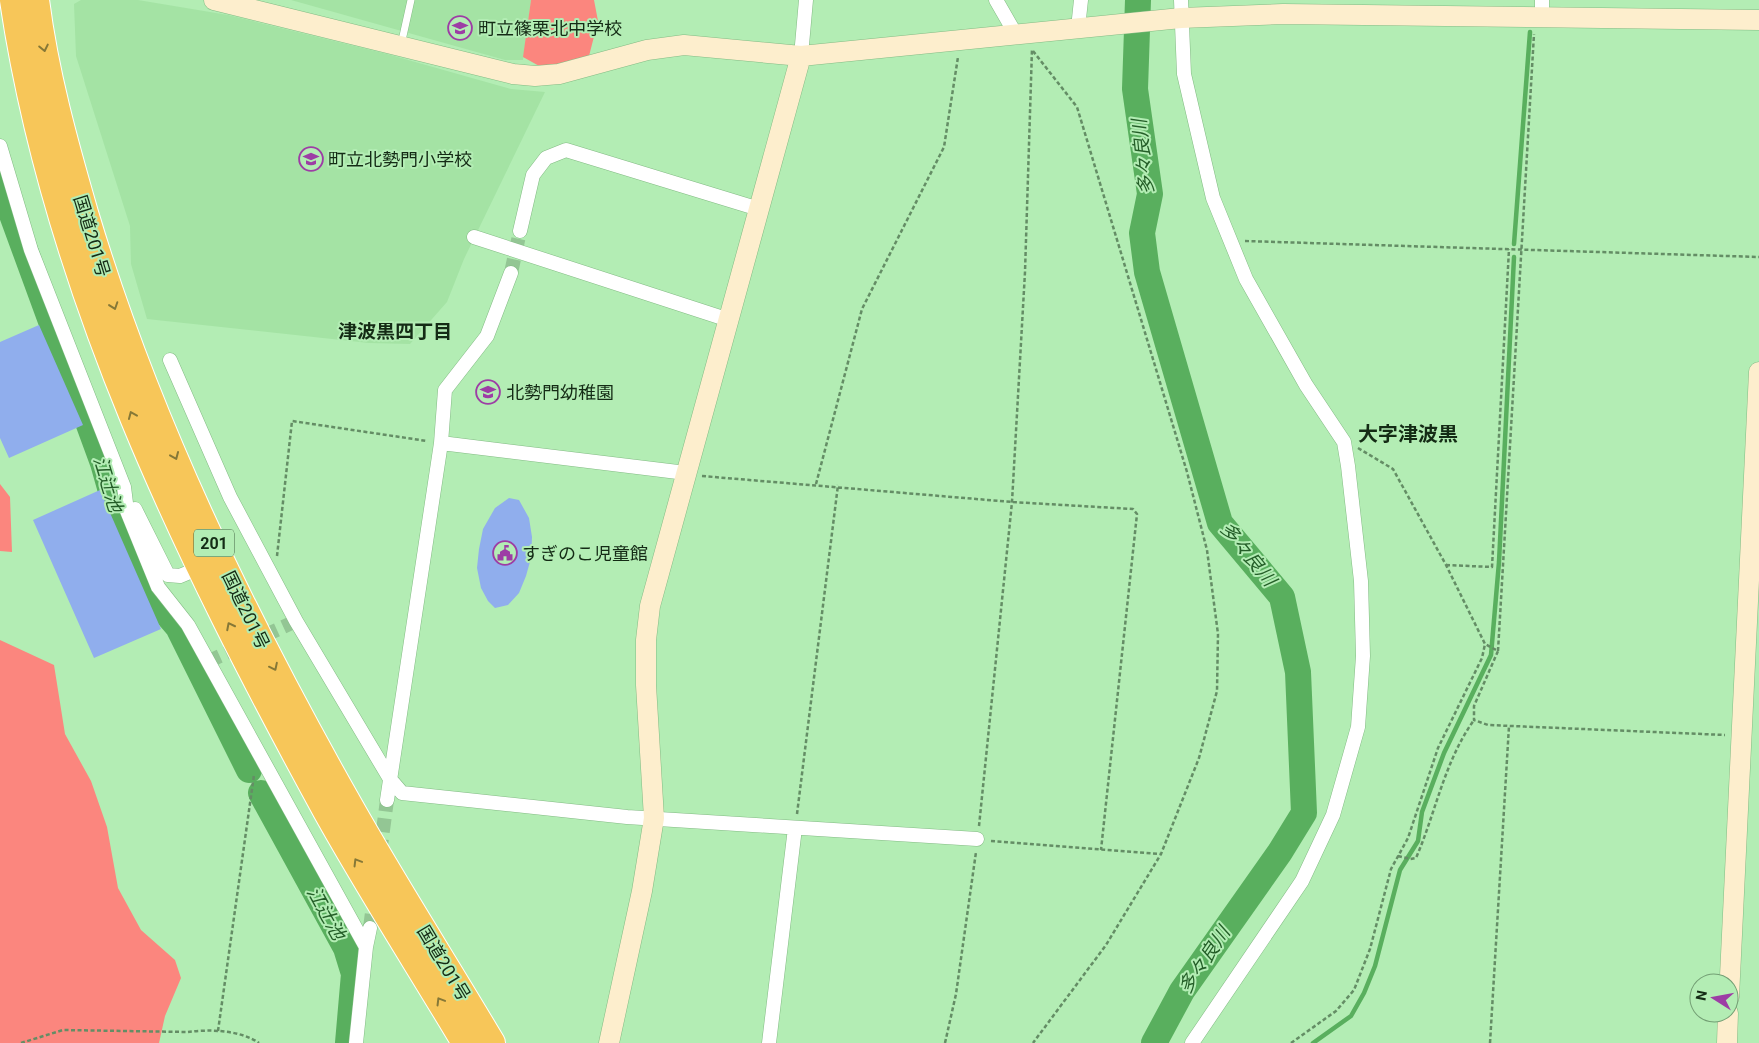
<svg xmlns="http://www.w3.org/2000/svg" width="1759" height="1043" font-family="Roboto,'Noto Sans JP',sans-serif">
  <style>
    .built { fill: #a4e3a4 }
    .forest { fill: #fb867e }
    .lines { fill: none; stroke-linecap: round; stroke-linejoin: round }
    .stream { stroke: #59af5e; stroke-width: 4.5 }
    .river { stroke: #59af5e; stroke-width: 26 }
    .building { fill: #90aeed }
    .street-tunnel { stroke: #93c694; stroke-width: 14; stroke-dasharray: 14 7; stroke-linecap: butt }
    .lane-casing { stroke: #83bb84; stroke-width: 8 }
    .street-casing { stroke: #83bb84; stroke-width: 15 }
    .secondary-casing { stroke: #83bb84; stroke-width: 21 }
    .highway-casing { stroke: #fff; stroke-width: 28 }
    .path { stroke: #648d65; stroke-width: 2.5; stroke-dasharray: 4 2.5; stroke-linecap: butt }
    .lane { stroke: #fff; stroke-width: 7 }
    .street { stroke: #fff; stroke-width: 14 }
    .secondary { stroke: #fdeecd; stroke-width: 20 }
    .highway { stroke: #f7c659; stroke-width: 26 }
    .oneway { stroke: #867837 }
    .labels { text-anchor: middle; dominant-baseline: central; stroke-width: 4; stroke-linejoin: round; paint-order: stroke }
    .shield { fill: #b3edb4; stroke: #446545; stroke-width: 1 }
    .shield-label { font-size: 16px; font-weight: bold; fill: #142b15 }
    .poi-label { font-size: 18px; fill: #142b15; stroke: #b3edb4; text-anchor: start }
    .street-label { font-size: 18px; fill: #142b15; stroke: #b3edb4 }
    .water-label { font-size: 19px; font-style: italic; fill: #245e28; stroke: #b3edb4 }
    .neighbourhood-label { font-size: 19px; font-weight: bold; fill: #142b15; stroke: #b3edb4 }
    .quarter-label { font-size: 20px; font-weight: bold; fill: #142b15; stroke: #b3edb4 }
  </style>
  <rect width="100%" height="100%" fill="#b3edb4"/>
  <path class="built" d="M81,0H138L228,15L387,54L511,89L545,92L464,259L447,302L410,344L369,343L147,319L131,264L130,226L76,56L74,4Z
    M291,0H531L523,60H505Z"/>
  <path class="forest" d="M531,0H594L598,21L589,56L568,64L541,67L523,57Z
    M0,484L10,497L12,552L0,551Z
    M0,640L54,665L65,734L91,781L107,827L118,888L141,930L175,960L181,978L165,1016L159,1043H0Z"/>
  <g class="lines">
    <path class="stream" d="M1514,244L1530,32
      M1313,1043L1351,1016L1364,993L1375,966L1400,870L1418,841L1422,812L1444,753L1491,655L1499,562L1514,257"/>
    <path class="river" d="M1138,0L1135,89L1150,194L1142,233L1147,272L1220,523L1282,597L1298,672L1304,813L1280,852L1182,991L1154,1043
      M0,182L103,463L120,523L148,592L178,627L249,770
      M261,793L346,948L354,974L348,1043"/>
  </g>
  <path class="building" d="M39,325L83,425L9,458L0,438V342Z
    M100,490L161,629L94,658L33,520Z
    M509,498L519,500L529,518L532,537L531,558L526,576L519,593L508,605L495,608L488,601L481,588L477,568L479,549L483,529L495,508Z"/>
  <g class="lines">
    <path class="street-tunnel" d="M511,273L520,231
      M207,662L296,621
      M380,853L387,800
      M370,928L374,897"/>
    <g class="lane-casing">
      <path id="lane" d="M401,45L411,0"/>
    </g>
    <g class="street-casing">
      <path id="street" d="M996,0L1015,33
        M1181,0L1184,74L1213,198L1246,279L1306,385L1344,442L1348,466L1361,581L1363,656L1358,727L1333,815L1302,881L1192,1043
        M1542,18V0
        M1078,28L1081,0
        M801,56L806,0
        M0,146L31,250L124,487L127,511L158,587L188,625L366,947
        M520,231L533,175L546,158L566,150L759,209
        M474,237L729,320
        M170,360L230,497L296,621L390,779L402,793L627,817L977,839
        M441,443L445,390L487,336L511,273
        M135,509L168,575L180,576L199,568
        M387,800L441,443L686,473
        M356,1043L366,947L370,928
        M769,1043L795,828"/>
    </g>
    <g class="secondary-casing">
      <path id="secondary" d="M214,0L513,74L535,76L559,74L647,50L684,45L801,56L1181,18L1283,14L1759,20
        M1729,997L1759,372
        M609,1043L642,891L654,818L646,685V640L650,606L801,56
        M1727,1043L1728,1013"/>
    </g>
    <g class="highway-casing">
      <path id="highway" d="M13,0C56,289 187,557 326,811C370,890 419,966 465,1043
        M36,0C45,72 65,144 85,213C146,418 242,615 347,801C393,883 444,962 492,1043"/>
    </g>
    <path class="path" d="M1033,51L1077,107L1187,472L1207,550L1218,634L1217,691L1199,758L1161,854L1106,945L1033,1043
      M1245,241L1759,257
      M1358,448L1393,469L1446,565L1485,644L1498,651L1474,706V720L1488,725L1725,735
      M702,476L1012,502L1133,509L1137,514L1101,850
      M816,484L862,309L944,147L958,57
      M277,556L292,421L427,441
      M1446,565L1492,567L1509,249
      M1498,651L1534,34
      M797,814L838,485
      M979,826L1012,502L1025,272L1032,49
      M991,841L1160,854
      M1398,856L1410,859L1416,858C1436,812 1444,762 1474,720
      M218,1031L254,775
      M21,1043L63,1030L188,1032C210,1029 240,1030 259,1043
      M945,1043L956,994L976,852
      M1291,1043L1336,1011L1354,990L1370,949L1391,869L1408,838L1438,748L1482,658L1485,644
      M1490,1043L1509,726"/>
    <use href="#lane" class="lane"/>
    <use href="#street" class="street"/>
    <use href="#secondary" class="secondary"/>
    <use href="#highway" class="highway"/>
  </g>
  <defs><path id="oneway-chevron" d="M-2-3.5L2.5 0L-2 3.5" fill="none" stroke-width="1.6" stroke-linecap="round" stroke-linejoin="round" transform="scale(1.25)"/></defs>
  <g class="oneway">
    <use href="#oneway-chevron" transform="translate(44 48) rotate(78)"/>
    <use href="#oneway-chevron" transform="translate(114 306) rotate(71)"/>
    <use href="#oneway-chevron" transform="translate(132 415) rotate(-113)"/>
    <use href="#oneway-chevron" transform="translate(175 456) rotate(67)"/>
    <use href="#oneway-chevron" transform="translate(230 626) rotate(-117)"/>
    <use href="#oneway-chevron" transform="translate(274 667) rotate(64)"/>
    <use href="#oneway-chevron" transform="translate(357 862) rotate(-121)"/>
    <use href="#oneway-chevron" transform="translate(440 1001) rotate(-121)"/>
  </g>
  <defs>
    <g id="school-ring" transform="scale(1.25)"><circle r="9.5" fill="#b3edb4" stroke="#9d3da5" stroke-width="1.5"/><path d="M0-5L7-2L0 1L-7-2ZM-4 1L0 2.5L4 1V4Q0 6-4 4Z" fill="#9d3da5"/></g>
    <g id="civic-ring" transform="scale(1.25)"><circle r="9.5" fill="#b3edb4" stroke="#9d3da5" stroke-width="1.5"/><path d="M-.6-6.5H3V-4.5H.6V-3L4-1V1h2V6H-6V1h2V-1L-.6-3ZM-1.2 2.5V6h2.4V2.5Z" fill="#9d3da5"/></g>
  </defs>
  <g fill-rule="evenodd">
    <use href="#school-ring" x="460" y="28"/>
    <use href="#school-ring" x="311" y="159"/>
    <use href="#school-ring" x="488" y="392"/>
    <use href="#civic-ring" x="505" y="553"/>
  </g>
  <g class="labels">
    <rect class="shield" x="194" y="529.5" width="40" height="27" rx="4"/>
    <g class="shield-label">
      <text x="214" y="543">201</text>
    </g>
    <g class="poi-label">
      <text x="478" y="28">町立篠栗北中学校</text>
      <text x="328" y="159">町立北勢門小学校</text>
      <text x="506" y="392">北勢門幼稚園</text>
      <text x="522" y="553">すぎのこ児童館</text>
    </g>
    <g class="street-label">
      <text transform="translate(92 236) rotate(73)">国道201号</text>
      <text transform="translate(246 610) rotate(64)">国道201号</text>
      <text transform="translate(444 963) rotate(59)">国道201号</text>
    </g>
    <g class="water-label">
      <text transform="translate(1143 157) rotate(-96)">多々良川</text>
      <text transform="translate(108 484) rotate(73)">江辻池</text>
      <text transform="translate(1248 554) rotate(51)">多々良川</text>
      <text transform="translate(326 913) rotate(61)">江辻池</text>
      <text transform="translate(1204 960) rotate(-56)">多々良川</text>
    </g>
    <g class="neighbourhood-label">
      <text x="395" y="331">津波黒四丁目</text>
    </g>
    <g class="quarter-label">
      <text x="1408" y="434">大字津波黒</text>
    </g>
  </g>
  <g transform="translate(1714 998) rotate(281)"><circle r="24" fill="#b3edb4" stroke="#739f74"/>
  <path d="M0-4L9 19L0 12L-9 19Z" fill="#9d3da5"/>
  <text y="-8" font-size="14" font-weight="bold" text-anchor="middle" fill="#142b15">N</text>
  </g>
</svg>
